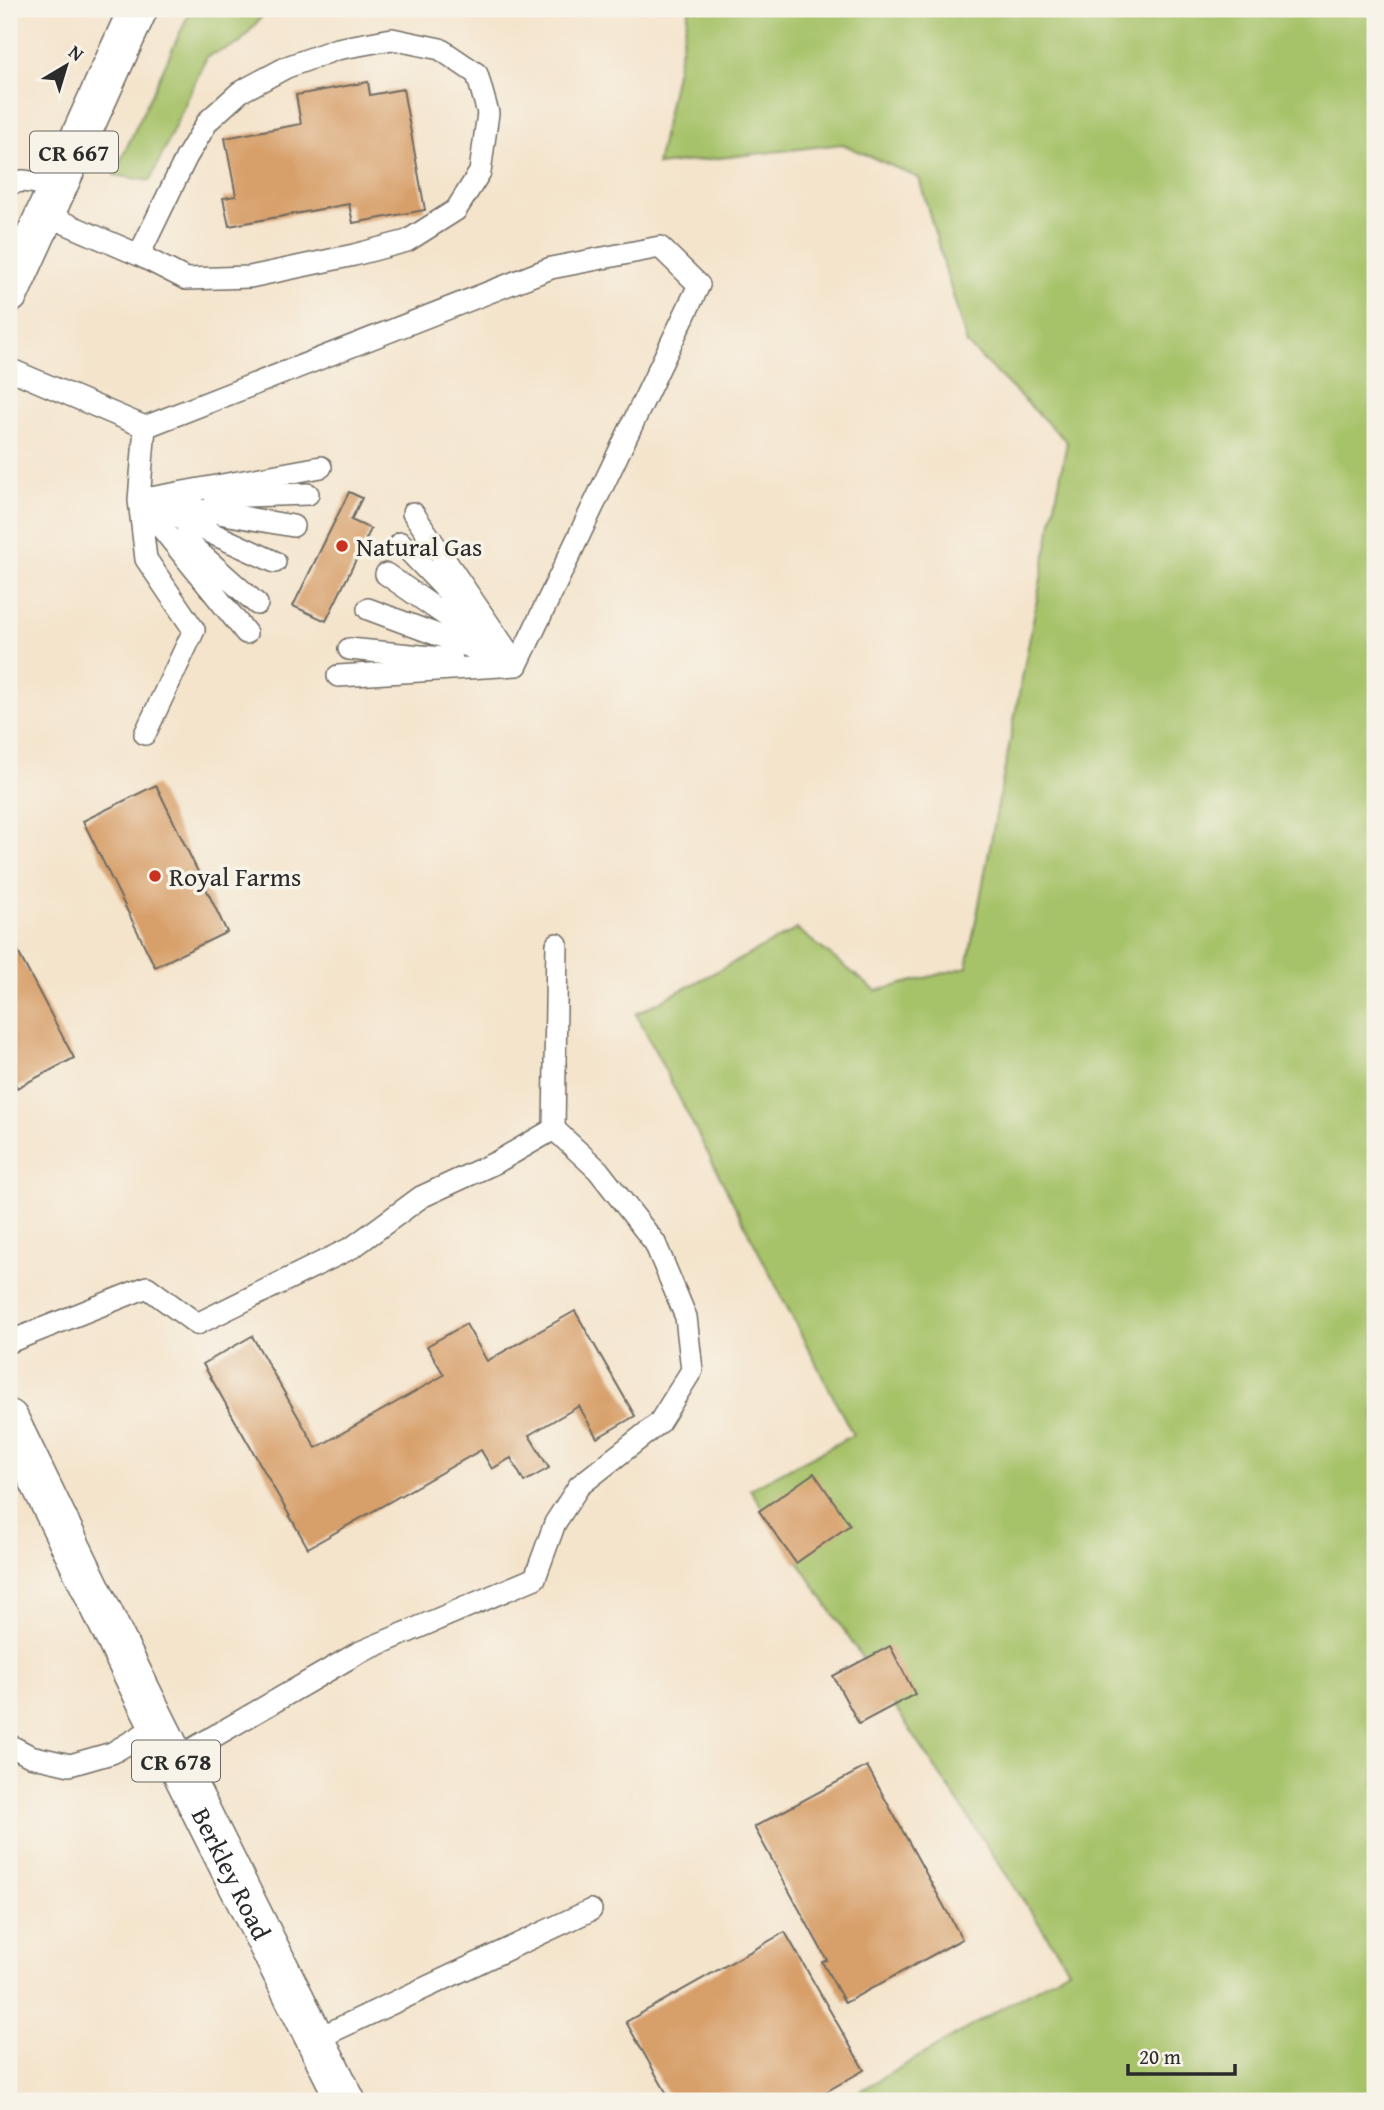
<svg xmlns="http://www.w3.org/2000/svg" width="1384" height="2110" font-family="'Gentium Book Plus',serif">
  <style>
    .green { fill: #a7c36a; stroke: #69774a; stroke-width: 2 }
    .building { fill: #d79f69 }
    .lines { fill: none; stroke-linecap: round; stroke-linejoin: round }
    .service-casing { stroke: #716c63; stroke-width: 24 }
    .primary-casing { stroke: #716c63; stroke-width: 41 }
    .service { stroke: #fff; stroke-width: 21 }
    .primary { stroke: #fff; stroke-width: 38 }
    .poi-dot { fill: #c8321e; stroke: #f7f3e8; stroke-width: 2.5 }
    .labels { text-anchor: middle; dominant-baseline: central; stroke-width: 7; stroke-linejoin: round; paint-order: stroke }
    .shield { fill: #f7f3e8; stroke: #686764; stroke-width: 2 }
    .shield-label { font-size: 24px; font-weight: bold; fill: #2b2b2b }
    .poi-label { font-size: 26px; fill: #2b2b2b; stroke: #f7f3e8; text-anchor: start }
    .street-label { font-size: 26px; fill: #2b2b2b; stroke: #f7f3e8 }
  </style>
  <rect width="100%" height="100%" fill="#f7f3e8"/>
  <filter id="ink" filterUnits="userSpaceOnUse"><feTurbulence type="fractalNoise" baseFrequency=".0143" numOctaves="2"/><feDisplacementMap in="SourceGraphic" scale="14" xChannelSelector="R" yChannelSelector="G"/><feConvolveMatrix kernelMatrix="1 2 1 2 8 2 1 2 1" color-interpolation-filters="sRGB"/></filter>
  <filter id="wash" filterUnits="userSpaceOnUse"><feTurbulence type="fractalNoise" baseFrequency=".00686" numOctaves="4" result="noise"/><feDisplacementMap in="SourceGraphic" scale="28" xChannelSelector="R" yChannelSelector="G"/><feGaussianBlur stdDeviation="1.57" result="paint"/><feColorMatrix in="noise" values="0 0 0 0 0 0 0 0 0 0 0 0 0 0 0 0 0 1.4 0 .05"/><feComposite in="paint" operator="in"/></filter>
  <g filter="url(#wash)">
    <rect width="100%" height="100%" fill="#f4e4cc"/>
    <path class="green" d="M191,9H268L239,44L207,56L150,181L114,175Z
      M689,9H1375V2101H843L1069,1969L750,1489L853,1435L636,1014L797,929L876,991L967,967L1067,442L967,344L919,178L842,144L657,165Z"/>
    <g id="blocks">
      <path class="building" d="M368,82L370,95L403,89L425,210L353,223L349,204L229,226L223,198L236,196L225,138L301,124L296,95Z
        M349,492L362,498L351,520L371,529L326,621L293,606Z
        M156,785L227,932L155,967L83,821Z
        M9,935L74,1058L17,1088L9,1072Z
        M575,1311L635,1416L597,1438L579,1406L529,1435L549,1468L524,1482L511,1458L492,1469L481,1450L308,1548L203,1364L252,1336L316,1448L444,1375L427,1346L466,1324L487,1361Z
        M814,1473L850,1525L796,1563L759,1511Z
        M890,1646L915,1694L859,1724L833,1676Z
        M867,1766L962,1939L845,2003L822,1962L827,1960L754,1827Z
        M785,1932L864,2070L810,2101H671L626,2022Z"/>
    </g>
  </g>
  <g filter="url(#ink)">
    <use href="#blocks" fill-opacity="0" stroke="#716c63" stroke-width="2"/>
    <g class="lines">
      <g class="service-casing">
        <path id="service" d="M9,183L23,181L59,186
          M46,215L139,255L186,279L250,277L354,255L407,241L456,210L480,172L488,113L477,74L440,49L392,39L337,49L287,67L240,92L208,121L186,158L139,255
          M9,369L145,427L551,268L660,247L699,285L517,665
          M215,497L308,494
          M139,500L321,467
          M139,500L246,633
          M155,502L293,526
          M163,511L275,562
          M413,513L517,665
          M183,538L257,604
          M401,543L475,620
          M386,574L507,658
          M368,609L486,653
          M349,649L452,659
          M338,676L517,665
          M145,734L194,630L146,559L139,500L145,427
          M9,1342L147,1287L197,1324L353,1247L421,1197L497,1162L554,1129L557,944
          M9,1745L30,1756L70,1765L112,1753L159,1725
          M175,1759L358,1653L535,1578L555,1523L579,1486L659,1423L692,1370L686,1317L655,1243L598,1170L554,1129
          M316,2039L591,1910"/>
      </g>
      <g class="primary-casing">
        <g id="primary">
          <path d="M9,294L138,9"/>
          <path id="s1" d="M9,1419L137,1683L346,2101"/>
        </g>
      </g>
      <use href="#service" class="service"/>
      <use href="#primary" class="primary"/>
    </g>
  </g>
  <g class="poi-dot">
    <circle cx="342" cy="546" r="7"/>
    <circle cx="155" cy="876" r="7"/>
  </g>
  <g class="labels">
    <g class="shield">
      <rect x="30" y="131.5" width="88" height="41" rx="5"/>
      <rect x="132" y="1740.5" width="88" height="41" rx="5"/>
    </g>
    <g class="shield-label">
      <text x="74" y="152">CR 667</text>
      <text x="176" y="1761">CR 678</text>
    </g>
    <g class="poi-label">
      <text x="356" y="546">Natural Gas</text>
      <text x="169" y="876">Royal Farms</text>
    </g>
    <g class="street-label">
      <text stroke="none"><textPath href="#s1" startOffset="506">Berkley Road</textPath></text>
    </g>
  </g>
  <rect width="1384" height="2110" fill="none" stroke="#f7f3e8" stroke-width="35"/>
  <g transform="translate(66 66) rotate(38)" stroke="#f7f3e8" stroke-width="5" paint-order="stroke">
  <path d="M0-5L12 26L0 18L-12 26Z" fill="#2b2b2b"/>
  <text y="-10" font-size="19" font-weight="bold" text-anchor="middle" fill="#2b2b2b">N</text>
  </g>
  <path d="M1128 2064v10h107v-10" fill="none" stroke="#2b2b2b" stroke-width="3.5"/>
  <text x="1139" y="2064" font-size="21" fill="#2b2b2b" stroke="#f7f3e8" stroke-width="5" paint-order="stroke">20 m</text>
</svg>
